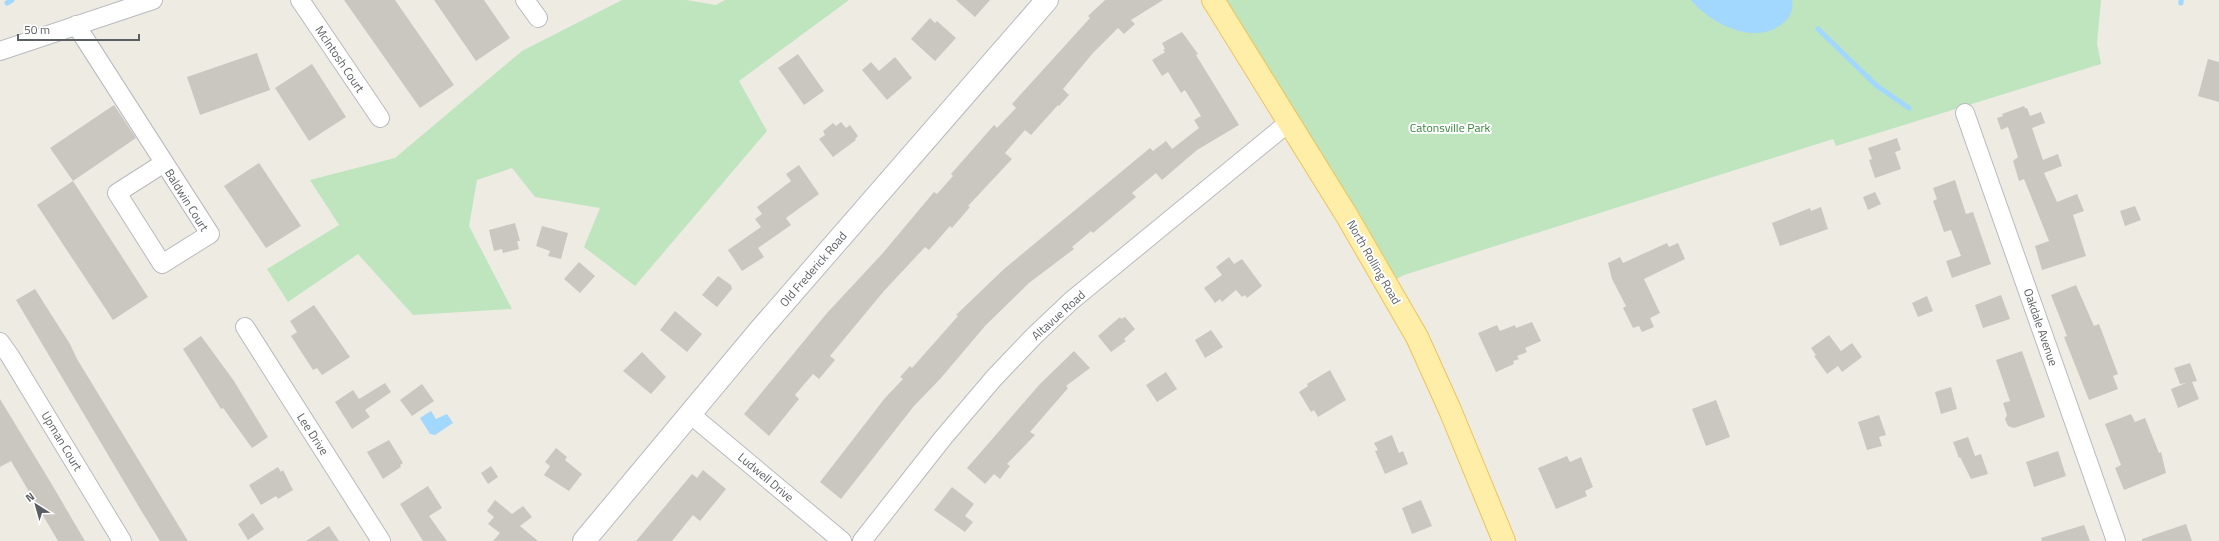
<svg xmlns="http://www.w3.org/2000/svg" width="2219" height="541" font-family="'Titillium Web',sans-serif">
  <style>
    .green { fill: #bfe5bf }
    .water { fill: #a2d7fe }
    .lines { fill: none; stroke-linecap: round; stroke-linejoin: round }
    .stream { stroke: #a2d7fe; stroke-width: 5 }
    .building { fill: #cac7c1 }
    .minor-casing { stroke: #b8babf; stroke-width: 20 }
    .tertiary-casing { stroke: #b8babf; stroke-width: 24 }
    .primary-casing { stroke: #efc35a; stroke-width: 24 }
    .minor { stroke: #fff; stroke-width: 18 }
    .tertiary { stroke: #fff; stroke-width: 22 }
    .primary { stroke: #feeea7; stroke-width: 22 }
    .labels { text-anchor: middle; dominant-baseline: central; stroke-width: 4; stroke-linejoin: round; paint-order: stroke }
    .street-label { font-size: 12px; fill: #5b5e63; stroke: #fff }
    .park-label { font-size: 12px; fill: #378639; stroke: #fff }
  </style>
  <rect width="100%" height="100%" fill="#edebe2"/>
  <path class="green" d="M622,0H686L716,5L725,0H849L739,81L767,131L635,286L584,247L600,208L535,197L512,168L477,180L469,226L512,309L413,315L358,254L288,302L267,269L339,225L310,180L395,158L522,51Z
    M1224,0H2101L2097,43L2101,64L1836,146L1833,139L1404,275L1394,280Z"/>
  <path class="water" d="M1691,0H1792C1793,12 1791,16 1782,24C1754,46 1711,24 1691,0Z
    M431,411L436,419L447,414L453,423L435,435L430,434L420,418Z"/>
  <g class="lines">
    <path class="stream" d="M2181,0V3
      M7,3L12,0
      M1818,29L1877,86L1909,108"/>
  </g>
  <path class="building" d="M344,0H395L454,85L420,108Z
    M434,0H484L510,38L476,61Z
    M956,0H990L975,17Z
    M1105,0H1163L1131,20L1135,24L1124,34L1118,28L1093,53L1063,89L1069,95L1059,106L1058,105L1031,135L1025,130L1005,153L1012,159L968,206L970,207L952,228L950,226L929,250L925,247L884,291L830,356L835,360L819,379L813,374L795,395L799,399L769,436L744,414L827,313L882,254L934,192L937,194L953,176L951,174L994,125L997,128L1016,108L1012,104L1090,18L1088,16Z
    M930,18L935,23L937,21L956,38L935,61L911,39Z
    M1182,32L1198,54L1196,55L1239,125L1197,150L1162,180L1156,173L1132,193L1136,197L1093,233L1091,231L1072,247L1074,249L1029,283L985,326L941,378L914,406L841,499L820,482L885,398L903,379L900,377L910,366L912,368L958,316L956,315L1004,269L1150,148L1153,151L1166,141L1172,149L1199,128L1194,120L1201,116L1185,90L1181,93L1168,72L1162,76L1152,60L1165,52L1163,50L1165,49L1162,43Z
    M257,53L270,90L200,115L187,77Z
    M798,54L824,91L804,105L778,68Z
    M895,57L912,78L887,100L862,70L871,62L879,71Z
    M2208,59L2219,62V102L2198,96Z
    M312,64L346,117L309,141L275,88Z
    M114,105L136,138L73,181L50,148Z
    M2024,106L2025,108H2027L2030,116L2041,112L2045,123L2032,128L2043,160L2058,154L2062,166L2044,173L2057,202L2077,194L2084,211L2073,215L2086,256L2042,270L2035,246L2049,241L2024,179L2019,181L2013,161L2018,157L2008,127L2001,130L1997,118L2003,116L2002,114Z
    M841,122L846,128L850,125L858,136L855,139L856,140L833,157L819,139L825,135L823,131L833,123L836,126Z
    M1897,138L1901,150L1895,152L1901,169L1875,178L1869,160L1872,159L1868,148Z
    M259,163L301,226L266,248L224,186Z
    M799,165L819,194L786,218L791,225L758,248L764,257L742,271L728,250L761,227L755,219L762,214L757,207L791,181L786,174Z
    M1955,180L1966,214L1973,212L1991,264L1952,278L1946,261L1961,256L1951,230L1944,232L1933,201L1937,199L1933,188Z
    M73,181L148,297L113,320L37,205Z
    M1875,192L1881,204L1868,210L1863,197Z
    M2135,206L2141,220L2125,226L2120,211Z
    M1821,207L1828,229L1780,246L1772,223L1810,208L1811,211Z
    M515,223L520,241H517L519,249L503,253L502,249L494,251L489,230Z
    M542,226L568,233L561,259L548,256L550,251L536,246Z
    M1667,243L1669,247L1678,243L1685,259L1644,279L1660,313L1650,318L1654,327L1642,332L1639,326L1633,328L1623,308L1626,306L1612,279L1608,263L1620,257L1623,263Z
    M1229,257L1234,264L1242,259L1262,286L1247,298L1245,295L1242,297L1236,290L1222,302L1220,299L1215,303L1204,288L1222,275L1216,267Z
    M579,262L595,276L580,293L564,279Z
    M718,276L731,285L732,289L717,307L702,295Z
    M2076,285L2094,326L2099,324L2118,374L2113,376L2118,389L2089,400L2064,337L2067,336L2051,295Z
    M35,289L70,344L77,359L188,541H160L142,512L16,300Z
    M2001,295L2010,319L1983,328L1975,305Z
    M1927,296L1933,311L1918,317L1912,303Z
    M314,305L350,357L322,375L317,368L313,370L291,336L297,332L290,321Z
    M675,311L702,334L687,352L660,330Z
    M1120,317L1121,319L1125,317L1135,329L1124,339L1126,341L1111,352L1098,336Z
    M1532,322L1541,341L1525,348L1527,352L1517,356L1519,359L1513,361L1514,364L1496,372L1478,333L1497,325L1500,331L1515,325L1516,328Z
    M1211,330L1223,347L1205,358L1195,340Z
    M1829,335L1841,351L1852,343L1862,357L1842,372L1838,366L1827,374L1814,356L1816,355L1811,348Z
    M201,336L234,381L268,437L252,448L223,408L221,409L183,349Z
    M1074,351L1090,368L1066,386L1068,388L1030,432L1035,435L1007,464L1010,466L1000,479L994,474L985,484L967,468L1040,384Z
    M2022,351L2045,417L2014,428L2008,426L2005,419L2007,415L2003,403L2010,401L1996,360Z
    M642,352L666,377L651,394L623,371Z
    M2190,363L2197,381L2192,382L2199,399L2178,408L2171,389L2186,383L2180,384L2174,368Z
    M1330,370L1346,400L1318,417L1314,410L1311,412L1299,392L1308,386L1307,384Z
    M1166,372L1177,389L1157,402L1146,385Z
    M385,383L391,392L365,410L370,417L352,429L335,402L353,390L359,399Z
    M422,384L434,401L412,416L400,400Z
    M1951,387L1957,409L1941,414L1935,392Z
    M0,399L51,483L85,541H58L11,461L0,467Z
    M1716,400L1730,437L1706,446L1692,409Z
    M2131,414L2135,422L2145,418L2159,453L2161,452L2166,473L2124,490L2115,468L2121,465L2105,424Z
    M1879,415L1886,435L1879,437L1882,446L1867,450L1858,422Z
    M1392,435L1399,453L1403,451L1408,464L1385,474L1375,451L1378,450L1374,443Z
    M1968,437L1975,456L1981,454L1988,474L1971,479L1960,457L1959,458L1953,442Z
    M389,440L403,463L400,465L401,467L383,479L367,452Z
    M556,448L567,457L565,460L582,474L569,491L544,475L550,466L545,462Z
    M2058,451L2066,476L2034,487L2026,462Z
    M1567,456L1570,462L1581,457L1593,487L1585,491L1587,496L1556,509L1538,468Z
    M491,466L498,477L488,484L481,473Z
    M278,467L281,472L283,470L293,490L278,499L276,496L261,505L249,485Z
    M703,470L726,489L700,521L693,515L672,541H636L692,474L697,478Z
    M428,486L442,508L429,516L447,541H423L400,504Z
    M952,487L974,504L965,516L973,522L965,532L934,510Z
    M495,500L512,514L523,506L532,517L520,526L538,541H493L500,533L488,524L494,517L487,511Z
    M1421,500L1432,526L1412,534L1402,508Z
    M253,513L264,529L248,540L238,524Z
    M2186,524L2192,541H2142V539Z
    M2084,525L2090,541H2042L2041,538Z
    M329,526L339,541H306Z"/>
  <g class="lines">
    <g class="minor-casing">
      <path id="minor" d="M300,0L380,118
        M525,0L538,18
        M76,25L210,234L162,264L117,193L164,163
        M0,51L153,0
        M1965,113L2116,541
        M245,327L381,541
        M0,342L10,356L122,541
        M690,414L842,541
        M862,541L943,438L994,378L1034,336L1071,301L1288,123"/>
    </g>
    <g class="tertiary-casing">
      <path id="tertiary" d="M584,541L760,330L1047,0"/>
    </g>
    <g class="primary-casing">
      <path id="primary" d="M1213,0L1347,216L1417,337L1450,410L1504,541"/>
    </g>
    <use href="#minor" class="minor"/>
    <use href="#tertiary" class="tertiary"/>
    <use href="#primary" class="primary"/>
  </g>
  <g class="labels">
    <g class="street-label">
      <text transform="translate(340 59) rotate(56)">McIntosh Court</text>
      <text transform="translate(187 200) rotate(58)">Baldwin Court</text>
      <text transform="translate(1374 262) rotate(60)">North Rolling Road</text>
      <text transform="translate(813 269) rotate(-49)">Old Frederick Road</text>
      <text transform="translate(1058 315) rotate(-42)">Altavue Road</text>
      <text transform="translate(2041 327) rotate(71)">Oakdale Avenue</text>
      <text transform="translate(313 434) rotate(57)">Lee Drive</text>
      <text transform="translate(62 441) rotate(59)">Upman Court</text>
      <text transform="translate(766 477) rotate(40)">Ludwell Drive</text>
    </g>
    <g class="park-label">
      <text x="1450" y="127">Catonsville Park</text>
    </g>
  </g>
  <g transform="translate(36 505) rotate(323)" stroke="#ffffff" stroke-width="3" paint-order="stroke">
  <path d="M0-3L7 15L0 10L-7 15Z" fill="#5b5e63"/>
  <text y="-6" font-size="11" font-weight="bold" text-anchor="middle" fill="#5b5e63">N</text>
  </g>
  <path d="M18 34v6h121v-6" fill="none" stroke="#5b5e63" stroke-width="2"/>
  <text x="24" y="34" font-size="12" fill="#5b5e63" stroke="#ffffff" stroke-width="3" paint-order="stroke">50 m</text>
</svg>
